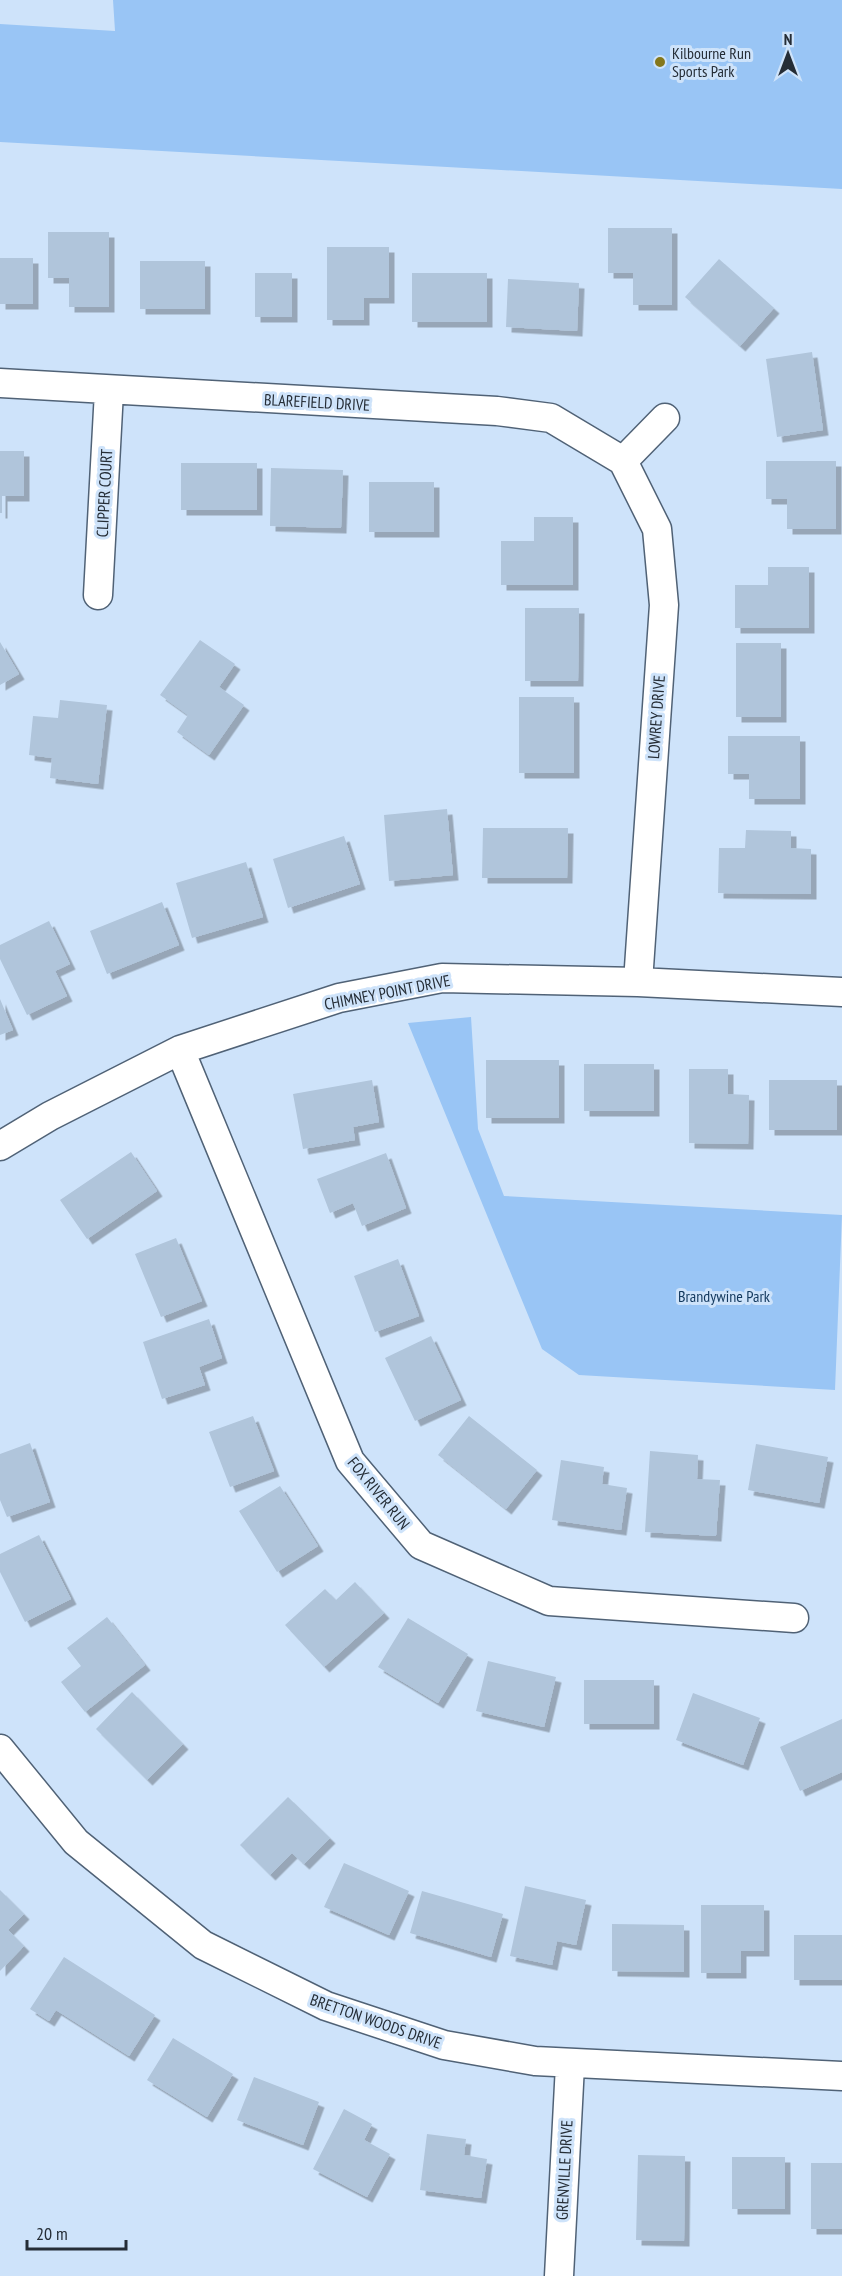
<svg xmlns="http://www.w3.org/2000/svg" width="842" height="2276" font-family="'PT Sans Narrow',sans-serif">
  <style>
    .green { fill: #99c5f5 }
    .building { fill: #b0c5db; filter: url(#shadow) }
    .lines { fill: none; stroke-linecap: round; stroke-linejoin: round }
    .street-casing { stroke: #506276; stroke-width: 31 }
    .street { stroke: #fff; stroke-width: 28 }
    .poi-dot { fill: #84771b; stroke: #cee3fa; stroke-width: 2 }
    .labels { text-anchor: middle; dominant-baseline: central; stroke-width: 6; stroke-linejoin: round; paint-order: stroke }
    .poi-label { font-size: 16px; fill: #252d36; stroke: #cee3fa; text-anchor: start }
    .street-label { font-size: 16px; fill: #252d36; stroke: #cee3fa }
    .park-label { font-size: 16px; fill: #12385d; stroke: #cee3fa }
  </style>
  <defs>
    <filter id="shadow"><feDropShadow dx="5.5" dy="5.5" stdDeviation="0" flood-color="#0004"/></filter>
  </defs>
  <rect width="100%" height="100%" fill="#cee3fa"/>
  <path class="green" d="M113,0H842V189L0,142V24L115,31Z
    M471,1017L478,1129L504,1196L842,1215L835,1390L579,1375L542,1349L408,1023Z"/>
  <path class="building" d="M608,228H672V305H633V273H608Z
    M48,232H109V307H69V278H48Z
    M327,247H389V298H364V320H327Z
    M0,258H33V304H0Z
    M719,259L774,308L740,346L685,297Z
    M140,261H205V309H140Z
    M255,273H292V317H255Z
    M412,273H487V322H412Z
    M508,279L579,283L577,331L506,327Z
    M812,352L823,430L777,437L766,359Z
    M0,451H24V496H2V513H0Z
    M766,461H836V529H787V499H766Z
    M181,463H257V510H181Z
    M271,468L343,470L341,528L270,526Z
    M369,482H434V532H369Z
    M534,517H573V585H501V541H534Z
    M768,567H809V628H735V585H768Z
    M525,608H579L578,681H525Z
    M200,640L235,664L219,687L244,705L209,755L177,732L188,715L160,695Z
    M0,642L19,674L0,685Z
    M736,643H781V717H736Z
    M519,697H574V773H519Z
    M60,700L107,705L98,784L50,778L52,758L29,755L33,716L58,718Z
    M728,736H800V799H749V774H728Z
    M447,809L453,875L389,881L384,815Z
    M483,828H568L567,878H482Z
    M746,830L791,831V848L811,849V894L718,893L719,848H745Z
    M344,836L360,884L288,908L273,859Z
    M246,862L263,917L192,938L176,883Z
    M162,902L179,945L107,974L90,931Z
    M49,921L70,964L55,971L67,996L27,1015L0,959V945Z
    M0,999L13,1030L0,1035Z
    M486,1060H559V1118H486Z
    M584,1064H654V1111H584Z
    M689,1069H728V1094L749,1095L748,1144L689,1143Z
    M372,1080L379,1122L353,1127L355,1140L303,1149L293,1094Z
    M769,1080H837V1130H769Z
    M131,1152L157,1191L87,1239L60,1200Z
    M386,1153L406,1208L362,1226L353,1203L330,1213L317,1179Z
    M176,1238L202,1301L161,1317L135,1254Z
    M398,1259L419,1316L375,1332L354,1276Z
    M209,1319L222,1358L199,1367L205,1385L162,1399L143,1342Z
    M431,1336L461,1400L415,1421L385,1358Z
    M253,1416L274,1471L230,1487L209,1432Z
    M469,1416L537,1470L506,1509L438,1455Z
    M30,1443L50,1502L7,1517L0,1500V1454Z
    M756,1444L828,1457L819,1503L748,1490Z
    M650,1451L698,1455L697,1479L720,1480L716,1536L645,1532Z
    M561,1460L604,1467L602,1484L627,1488L621,1530L552,1520Z
    M280,1486L318,1546L277,1572L239,1511Z
    M39,1535L71,1599L25,1622L0,1572V1554Z
    M355,1582L384,1613L324,1667L285,1625L325,1589L336,1600Z
    M107,1617L145,1665L85,1712L61,1682L81,1666L67,1648Z
    M408,1618L468,1654L438,1703L378,1667Z
    M488,1661L556,1677L544,1727L476,1711Z
    M584,1680H654V1724H584Z
    M132,1692L183,1744L147,1780L96,1729Z
    M693,1693L760,1718L743,1765L676,1740Z
    M842,1719V1772L800,1791L780,1747Z
    M288,1797L330,1838L304,1864L292,1853L270,1875L240,1845Z
    M344,1863L409,1891L389,1935L324,1907Z
    M525,1886L586,1900L576,1945L557,1941L552,1965L510,1956Z
    M0,1890L24,1914L8,1930L24,1946L0,1971Z
    M422,1891L503,1914L491,1957L410,1933Z
    M701,1905H764V1951H741V1973H701Z
    M612,1924L684,1925V1972L612,1971Z
    M794,1935H842V1980H794Z
    M64,1957L155,2015L129,2056L56,2010L49,2021L30,2009Z
    M173,2038L233,2074L207,2117L147,2080Z
    M254,2077L319,2102L303,2145L237,2120Z
    M344,2109L372,2124L364,2140L390,2154L367,2197L313,2169Z
    M427,2134L466,2139L464,2155L487,2159L481,2198L420,2190Z
    M638,2155L685,2156L684,2241L636,2240Z
    M732,2157H785V2209H732Z
    M811,2163H842V2229H811Z"/>
  <g class="lines">
    <g class="street-casing">
      <path id="street" d="M0,383L497,411L551,418L623,461
        M623,461L657,529L664,605L638,982
        M623,461L665,418
        M98,595L109,391
        M180,1050L350,1461L421,1545L549,1601L794,1618
        M0,1146L50,1116L180,1050L339,998L442,978L638,982L842,992
        M0,1749L76,1842L203,1945L326,2006L444,2045L535,2061L842,2076
        M559,2276L570,2065"/>
    </g>
    <use href="#street" class="street"/>
  </g>
  <circle class="poi-dot" cx="660" cy="62" r="6"/>
  <g class="labels">
    <g class="poi-label">
      <text x="672" y="53">Kilbourne Run<tspan x="672" dy="18">Sports Park</tspan></text>
    </g>
    <g class="street-label">
      <text transform="translate(317 402) rotate(3)">BLAREFIELD DRIVE</text>
      <text transform="translate(104 493) rotate(-87)">CLIPPER COURT</text>
      <text transform="translate(656 717) rotate(-86)">LOWREY DRIVE</text>
      <text transform="translate(387 992) rotate(-11)">CHIMNEY POINT DRIVE</text>
      <text transform="translate(379 1493) rotate(51)">FOX RIVER RUN</text>
      <text transform="translate(376 2021) rotate(19)">BRETTON WOODS DRIVE</text>
      <text transform="translate(564 2170) rotate(-87)">GRENVILLE DRIVE</text>
    </g>
    <g class="park-label">
      <text x="724" y="1296">Brandywine Park</text>
    </g>
  </g>
  <g transform="translate(788 54)" stroke="#cee3fa" stroke-width="4.5" paint-order="stroke">
  <path d="M0-4.5L10 22L0 15L-10 22Z" fill="#252d36"/>
  <text y="-9" font-size="16" font-weight="bold" text-anchor="middle" fill="#252d36">N</text>
  </g>
  <path d="M27 2240v9h99v-9" fill="none" stroke="#252d36" stroke-width="3"/>
  <text x="36" y="2240" font-size="18" fill="#252d36" stroke="#cee3fa" stroke-width="4.5" paint-order="stroke">20 m</text>
</svg>
